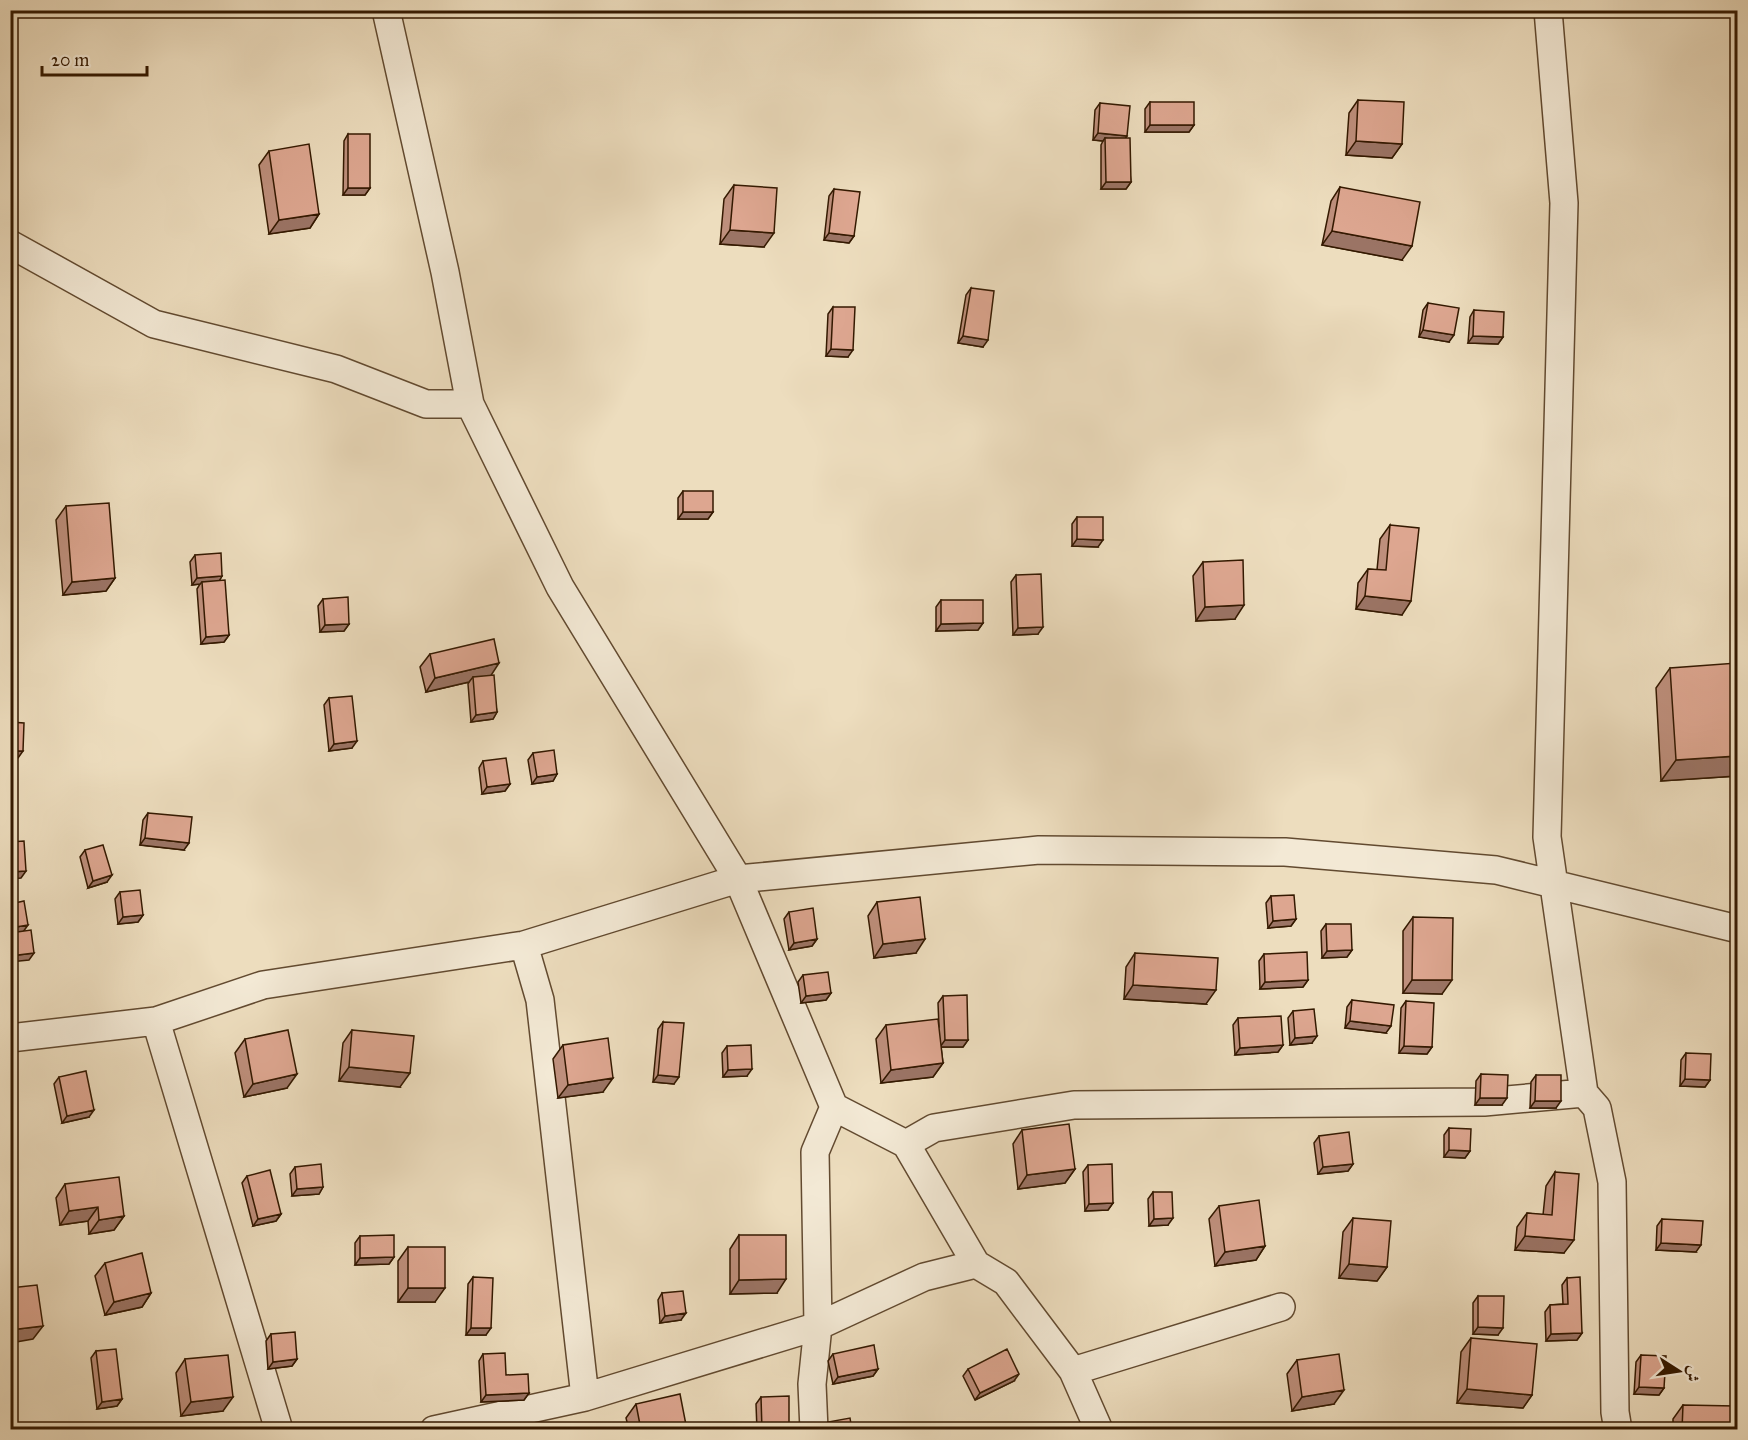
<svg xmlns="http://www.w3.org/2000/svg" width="1748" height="1440" font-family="'IM FELL Great Primer',Amiri,serif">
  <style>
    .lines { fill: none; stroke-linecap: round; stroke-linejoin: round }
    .minor-casing { stroke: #624a30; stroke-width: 30 }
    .minor { stroke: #f3e9d5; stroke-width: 27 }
    .wall { fill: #be8f7c; stroke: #341900; stroke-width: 1.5 }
    .shaded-wall { fill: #9b7465; stroke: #341900; stroke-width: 1.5 }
    .building { fill: #dda690; stroke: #341900; stroke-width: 1.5 }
  </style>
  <rect width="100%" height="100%" fill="#edddbe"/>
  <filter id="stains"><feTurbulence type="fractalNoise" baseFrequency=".00333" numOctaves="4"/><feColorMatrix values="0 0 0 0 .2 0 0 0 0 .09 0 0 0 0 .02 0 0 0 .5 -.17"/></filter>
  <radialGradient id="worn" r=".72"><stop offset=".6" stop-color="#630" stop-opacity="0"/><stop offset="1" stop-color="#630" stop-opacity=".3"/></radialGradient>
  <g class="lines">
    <g class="minor-casing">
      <path id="minor" d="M386,10L445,272L470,404L560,587L738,879L834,1107L906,1144L976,1264L1006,1282L1073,1371L1099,1430
        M1548,10L1564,203L1547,837L1584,1093L1597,1108L1612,1182L1615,1412L1618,1430
        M10,244L154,324L336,369L426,404H470
        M524,945L540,1000L585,1397
        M156,1021L279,1430
        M10,1038L156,1021L263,985L524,945L738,879L1039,850L1285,852L1496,870L1738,929
        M906,1144L934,1128L1074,1105L1484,1102L1584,1093
        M1073,1371L1281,1307
        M434,1430L585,1397L818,1326L924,1277L976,1264
        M814,1430L812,1384L818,1326L815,1152L834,1107"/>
    </g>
    <use href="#minor" class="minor"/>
  </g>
  <path class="wall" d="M1358,100L1402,144L1392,158L1346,155L1349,113Z
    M1150,102L1194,125L1189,132H1145V109Z
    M1100,103L1126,138L1131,182L1126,189H1101V145L1103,141L1093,140L1095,110Z
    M348,134L370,188L365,195H343L344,141Z
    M269,151L319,214L310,228L269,234L259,165Z
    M734,185L764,247L720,244L724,199Z
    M1340,187L1402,260L1322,245L1331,201Z
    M834,189L854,236L849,243L824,240L829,196Z
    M971,288L983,347L958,343L966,295Z
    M1428,303L1449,342L1419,337L1423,310Z
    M833,307L848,357L826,356L828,314Z
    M1474,310L1503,337L1498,344L1468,343L1470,317Z
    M683,491L713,512L708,519H678V498Z
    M66,506L115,578L106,591L63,595L56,520Z
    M1077,517L1098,547L1072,546V524Z
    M1390,525L1402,615L1356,609L1358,583L1368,569L1377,570L1380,539Z
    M195,555L222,576L219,581L229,635L224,642L201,644L197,589L200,584L192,585L190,562Z
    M1203,562L1235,619L1196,621L1193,576Z
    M1016,575L1038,634L1013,635L1011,582Z
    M323,599L349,624L344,631L320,632L318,606Z
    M941,600L983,623L978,630L936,631V607Z
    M430,654L491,675L497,712L493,719L471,722L468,684L469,682L426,692L420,667Z
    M1670,668L1737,776L1661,781L1656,688Z
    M329,698L352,748L329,751L324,705Z
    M533,753L557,774L553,781L532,784L528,760Z
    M483,761L510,784L505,791L482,794L479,768Z
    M148,813L184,850L140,845L143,820Z
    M85,850L107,882L88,888L80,857Z
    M120,892L143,915L138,922L118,924L115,899Z
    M1271,896L1296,919L1291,926L1268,928L1266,903Z
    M877,902L916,953L874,958L868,916Z
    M789,912L817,939L812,946L789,950L784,919Z
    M1413,917L1442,994L1403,993V931Z
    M1326,924L1352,950L1347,957L1322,958L1321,931Z
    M1135,953L1206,1004L1124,999L1126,967Z
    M1264,954L1308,980L1303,987L1260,989L1259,961Z
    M803,975L831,993L826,1000L801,1003L798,982Z
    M943,996L968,1040L963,1047H941L943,1063L933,1077L881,1083L876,1039L886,1025L939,1027L938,1003Z
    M1352,1000L1386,1033L1345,1028L1347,1007Z
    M1406,1001L1432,1047L1427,1054L1399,1053L1401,1008Z
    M1293,1011L1312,1043L1290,1045L1288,1018Z
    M1238,1018L1283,1045L1278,1052L1235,1055L1233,1025Z
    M663,1022L674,1084L653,1082L658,1029Z
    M352,1030L400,1087L339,1081L343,1043Z
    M245,1039L287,1088L244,1097L235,1053Z
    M563,1045L603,1092L558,1098L553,1059Z
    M727,1046L747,1076L723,1077L722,1053Z
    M1686,1053L1710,1080L1705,1087L1680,1086L1681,1060Z
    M1481,1074L1502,1105H1475L1476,1081Z
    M1536,1075L1556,1108H1530L1531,1082Z
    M59,1077L89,1117L62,1123L54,1084Z
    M1449,1128L1470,1151L1465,1158L1444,1157V1135Z
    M1022,1130L1075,1169L1065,1183L1018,1189L1013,1144Z
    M1319,1136L1353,1164L1348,1171L1318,1174L1314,1143Z
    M1088,1165L1113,1203L1108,1210L1085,1211L1083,1172Z
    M295,1167L323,1187L319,1194L292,1196L290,1174Z
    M1555,1172L1564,1253L1515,1250L1517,1227L1527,1213L1543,1215L1546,1186Z
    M247,1176L281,1214L276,1221L253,1226L242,1183Z
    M65,1184L124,1216L114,1230L89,1234L88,1221L60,1225L56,1198Z
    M1153,1192L1168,1225L1149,1226L1148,1199Z
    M1219,1206L1265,1246L1256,1260L1215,1266L1209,1219Z
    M1353,1218L1387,1267L1377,1281L1339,1278L1343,1232Z
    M1662,1219L1696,1252L1656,1250L1657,1226Z
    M739,1235L777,1293L730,1294V1249Z
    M360,1236L394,1257L389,1264L355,1265V1243Z
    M408,1247L435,1302H398V1261Z
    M105,1263L151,1293L142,1307L105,1315L95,1276Z
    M473,1277L486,1335H466L468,1284Z
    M1567,1278L1582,1333L1577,1340L1546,1341L1545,1312L1550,1305L1563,1304L1562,1285Z
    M662,1293L681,1320L660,1323L658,1300Z
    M1478,1296L1498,1335L1473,1334V1303Z
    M271,1334L297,1359L292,1366L268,1369L266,1341Z
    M1471,1338L1532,1395L1523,1408L1457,1403L1461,1352Z
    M96,1351L122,1399L117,1406L97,1409L91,1358Z
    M483,1354L506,1375L529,1393L524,1400L481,1402L479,1361Z
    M833,1354L878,1369L873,1376L833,1384L828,1361Z
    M1641,1355L1664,1388L1659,1395L1634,1394L1636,1362Z
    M185,1359L223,1411L181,1416L176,1373Z
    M1297,1360L1334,1404L1292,1411L1287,1374Z
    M968,1369L1014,1381L975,1400L963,1376Z
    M761,1397L789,1430H757L756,1404Z
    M636,1404L687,1430H629L626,1418Z
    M1683,1405L1734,1430H1673V1419Z
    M828,1422L852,1430H823Z"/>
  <path class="shaded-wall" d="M1597,10H1625L1623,14L1596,13Z
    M1150,125H1194L1189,132H1145Z
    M1098,133L1127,136L1122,143L1105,138L1103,141L1093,140Z
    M1356,141L1402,144L1392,158L1346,155Z
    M1106,182H1131L1126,189H1101Z
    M348,188H370L365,195H343Z
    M319,214L310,228L269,234L279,220Z
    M730,230L774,233L764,247L720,244Z
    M1332,231L1412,246L1402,260L1322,245Z
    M829,233L854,236L849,243L824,240Z
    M1423,330L1454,335L1449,342L1419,337Z
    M963,336L988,340L983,347L958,343Z
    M1473,336L1503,337L1498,344L1468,343Z
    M831,349L853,350L848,357L826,356Z
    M683,512H713L708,519H678Z
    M1077,539L1103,540L1098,547L1072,546Z
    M222,576L218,583L202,582L200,584L192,585L197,578Z
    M115,578L106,591L63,595L72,582Z
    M1365,596L1411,601L1402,615L1356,609Z
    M1244,605L1235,619L1196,621L1205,607Z
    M983,623L978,630L936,631L941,624Z
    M349,624L344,631L320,632L325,625Z
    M1043,627L1038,634L1013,635L1018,628Z
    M229,635L224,642L201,644L206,637Z
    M499,663L490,677H473L469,682L426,692L435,678Z
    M497,712L493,719L471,722L476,715Z
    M357,741L352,748L329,751L334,744Z
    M10,751H23L18,758H10Z
    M1737,756V776L1661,781L1676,760Z
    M557,774L553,781L532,784L537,777Z
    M510,784L505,791L482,794L487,787Z
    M145,838L189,843L184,850L140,845Z
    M26,871L21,878L10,879V872Z
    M112,875L107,882L88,888L93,881Z
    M143,915L138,922L118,924L123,917Z
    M1296,919L1291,926L1268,928L1273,921Z
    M28,925L23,932L10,934V928Z
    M817,939L812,946L789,950L794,943Z
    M925,939L916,953L874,958L883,944Z
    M1352,950L1347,957L1322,958L1327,951Z
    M34,953L29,960L10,962V956Z
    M1308,980L1303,987L1260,989L1265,982Z
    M1412,980H1452L1442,994L1403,993Z
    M1133,985L1216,990L1206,1004L1124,999Z
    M831,993L826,1000L801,1003L806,996Z
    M1350,1021L1391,1026L1386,1033L1345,1028Z
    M1317,1036L1312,1043L1290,1045L1295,1038Z
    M945,1040H968L963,1047H940Z
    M1283,1045L1278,1052L1235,1055L1240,1048Z
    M1404,1046L1432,1047L1427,1054L1399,1053Z
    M943,1063L933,1077L881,1083L891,1070Z
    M349,1067L410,1073L400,1087L339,1081Z
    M752,1069L747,1076L723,1077L728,1070Z
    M297,1074L287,1088L244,1097L253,1084Z
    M658,1075L679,1077L674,1084L653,1082Z
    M613,1078L603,1092L558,1098L568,1085Z
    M1685,1079L1710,1080L1705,1087L1680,1086Z
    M1480,1098H1507L1502,1105H1475Z
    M1535,1101H1561L1556,1108H1530Z
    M94,1110L89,1117L62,1123L67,1116Z
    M1449,1150L1470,1151L1465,1158L1444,1157Z
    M1353,1164L1348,1171L1318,1174L1323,1167Z
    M1075,1169L1065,1183L1018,1189L1027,1175Z
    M323,1187L319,1194L292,1196L297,1189Z
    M1113,1203L1108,1210L1085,1211L1089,1204Z
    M98,1207L88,1221L60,1225L69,1211Z
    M281,1214L276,1221L253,1226L258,1219Z
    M124,1216L114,1230L89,1234L99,1220Z
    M1173,1218L1168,1225L1149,1226L1154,1219Z
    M1525,1236L1574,1240L1564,1253L1515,1250Z
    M1661,1243L1701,1245L1696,1252L1656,1250Z
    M1265,1246L1256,1260L1215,1266L1225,1252Z
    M394,1257L389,1264L355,1265L360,1258Z
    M1349,1264L1387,1267L1377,1281L1339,1278Z
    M786,1279L777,1293L730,1294L739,1280Z
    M408,1288H445L435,1302H398Z
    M151,1293L142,1307L105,1315L114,1302Z
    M686,1313L681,1320L660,1323L665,1316Z
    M43,1326L33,1339L10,1343V1330Z
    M1478,1327L1503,1328L1498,1335L1473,1334Z
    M471,1328H491L486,1335H466Z
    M1582,1333L1577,1340L1546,1341L1551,1334Z
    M297,1359L292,1366L268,1369L273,1362Z
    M878,1369L873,1376L833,1384L838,1377Z
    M1019,1374L1014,1381L975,1400L980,1393Z
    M1639,1387L1664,1388L1659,1395L1634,1394Z
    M1467,1389L1532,1395L1523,1408L1457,1403Z
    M1344,1390L1334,1404L1292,1411L1302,1397Z
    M529,1393L524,1400L481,1402L486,1395Z
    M233,1397L223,1411L181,1416L191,1402Z
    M122,1399L117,1406L97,1409L102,1402Z"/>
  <path class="building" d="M1358,100L1404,102L1402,144L1356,141Z
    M1150,102H1194V125H1150Z
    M1100,103L1130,106L1127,136L1098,133Z
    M348,134H370V188H348Z
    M1105,138H1130L1131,182H1106Z
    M309,144L319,214L279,220L269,151Z
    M734,185L777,188L774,233L730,230Z
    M1340,187L1420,202L1412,246L1332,231Z
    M834,189L860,192L854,236L829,233Z
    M971,288L994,291L988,340L963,336Z
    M1428,303L1459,308L1454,335L1423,330Z
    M833,307H855L853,350L831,349Z
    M1474,310L1504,312L1503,337L1473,336Z
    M683,491H713V512H683Z
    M109,503L115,578L72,582L66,506Z
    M1077,517H1103V540L1077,539Z
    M1390,525L1419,528L1411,601L1365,596L1368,569L1386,570Z
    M221,553L222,576L197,578L195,555Z
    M1243,560L1244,605L1205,607L1203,562Z
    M1041,574L1043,627L1018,628L1016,575Z
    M225,580L229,635L206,637L202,582Z
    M348,597L349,624L325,625L323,599Z
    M941,600H983V623L941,624Z
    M494,639L499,663L435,678L430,654Z
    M1737,663V756L1676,760L1670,668Z
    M494,675L497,712L476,715L473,677Z
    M352,696L357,741L334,744L329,698Z
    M10,722L24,723L23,751H10Z
    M554,750L557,774L537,777L533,753Z
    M506,758L510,784L487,787L483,761Z
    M148,813L192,817L189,843L145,838Z
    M24,841L26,871L10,872V842Z
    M103,845L112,875L93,881L85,850Z
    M140,890L143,915L123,917L120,892Z
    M1294,895L1296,919L1273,921L1271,896Z
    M920,897L925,939L883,944L877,902Z
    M24,901L28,925L10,928V904Z
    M813,908L817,939L794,943L789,912Z
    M1413,917L1453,918L1452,980H1412Z
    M1326,924H1351L1352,950L1327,951Z
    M31,930L34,953L10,956V933Z
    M1307,952L1308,980L1265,982L1264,954Z
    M1135,953L1218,958L1216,990L1133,985Z
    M10,962L14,1000H10Z
    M828,972L831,993L806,996L803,975Z
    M967,995L968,1040H945L943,996Z
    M1352,1000L1394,1005L1391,1026L1350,1021Z
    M1406,1001L1434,1003L1432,1047L1404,1046Z
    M1314,1009L1317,1036L1295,1038L1293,1011Z
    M1281,1016L1283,1045L1240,1048L1238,1018Z
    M938,1019L943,1063L891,1070L886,1025Z
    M663,1022L684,1023L679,1077L658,1075Z
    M288,1030L297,1074L253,1084L245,1039Z
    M352,1030L414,1036L410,1073L349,1067Z
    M608,1038L613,1078L568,1085L563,1045Z
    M751,1045L752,1069L728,1070L727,1046Z
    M1686,1053L1711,1054L1710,1080L1685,1079Z
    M86,1071L94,1110L67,1116L59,1077Z
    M1481,1074L1508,1075L1507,1098H1480Z
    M1536,1075H1561V1101H1535Z
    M1069,1124L1075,1169L1027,1175L1022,1130Z
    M1449,1128L1471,1129L1470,1151L1449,1150Z
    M1349,1132L1353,1164L1323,1167L1319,1136Z
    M321,1164L323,1187L297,1189L295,1167Z
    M1112,1164L1113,1203L1089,1204L1088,1165Z
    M270,1170L281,1214L258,1219L247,1176Z
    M1555,1172L1579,1174L1574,1240L1525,1236L1527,1213L1552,1215Z
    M119,1177L124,1216L99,1220L98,1207L69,1211L65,1184Z
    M1153,1192H1172L1173,1218L1154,1219Z
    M1259,1200L1265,1246L1225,1252L1219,1206Z
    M1353,1218L1391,1221L1387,1267L1349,1264Z
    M1662,1219L1703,1221L1701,1245L1661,1243Z
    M394,1235V1257L360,1258V1236Z
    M739,1235H786V1279L739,1280Z
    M408,1247H445V1288H408Z
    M142,1253L151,1293L114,1302L105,1263Z
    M473,1277L493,1278L491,1328H471Z
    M1580,1277L1582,1333L1551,1334L1550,1305L1568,1304L1567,1278Z
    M37,1285L43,1326L10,1330V1288Z
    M683,1291L686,1313L665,1316L662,1293Z
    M1478,1296H1504L1503,1328L1478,1327Z
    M295,1332L297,1359L273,1362L271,1334Z
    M1471,1338L1537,1344L1532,1395L1467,1389Z
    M874,1345L878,1369L838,1377L833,1354Z
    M116,1349L122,1399L102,1402L96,1351Z
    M1007,1349L1019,1374L980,1393L968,1369Z
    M505,1353L506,1375L528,1374L529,1393L486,1395L483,1354Z
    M1339,1354L1344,1390L1302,1397L1297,1360Z
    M228,1355L233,1397L191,1402L185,1359Z
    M1641,1355L1666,1356L1664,1388L1639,1387Z
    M680,1394L687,1430H641L636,1404Z
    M789,1396V1430H762L761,1397Z
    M1683,1405L1735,1406L1734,1430H1682Z
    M850,1418L852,1430H829L828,1422Z"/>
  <rect width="1748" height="1440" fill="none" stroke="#edddbe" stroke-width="36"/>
  <rect x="12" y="12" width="1724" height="1416" fill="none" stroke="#341900" stroke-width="3"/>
  <rect x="18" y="18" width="1712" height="1404" fill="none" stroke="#341900" stroke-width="1.5"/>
  <g transform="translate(1679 1371) rotate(102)" stroke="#f3e9d5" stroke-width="4.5" paint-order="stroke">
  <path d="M0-4.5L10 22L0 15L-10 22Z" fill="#341900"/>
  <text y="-9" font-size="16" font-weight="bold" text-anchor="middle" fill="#341900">ش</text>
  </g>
  <path d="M42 66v9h105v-9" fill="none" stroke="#341900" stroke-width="3"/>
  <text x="51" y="66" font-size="18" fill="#341900" stroke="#f3e9d5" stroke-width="4.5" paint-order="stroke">20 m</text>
  <rect width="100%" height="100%" filter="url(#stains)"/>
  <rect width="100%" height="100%" fill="url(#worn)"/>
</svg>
